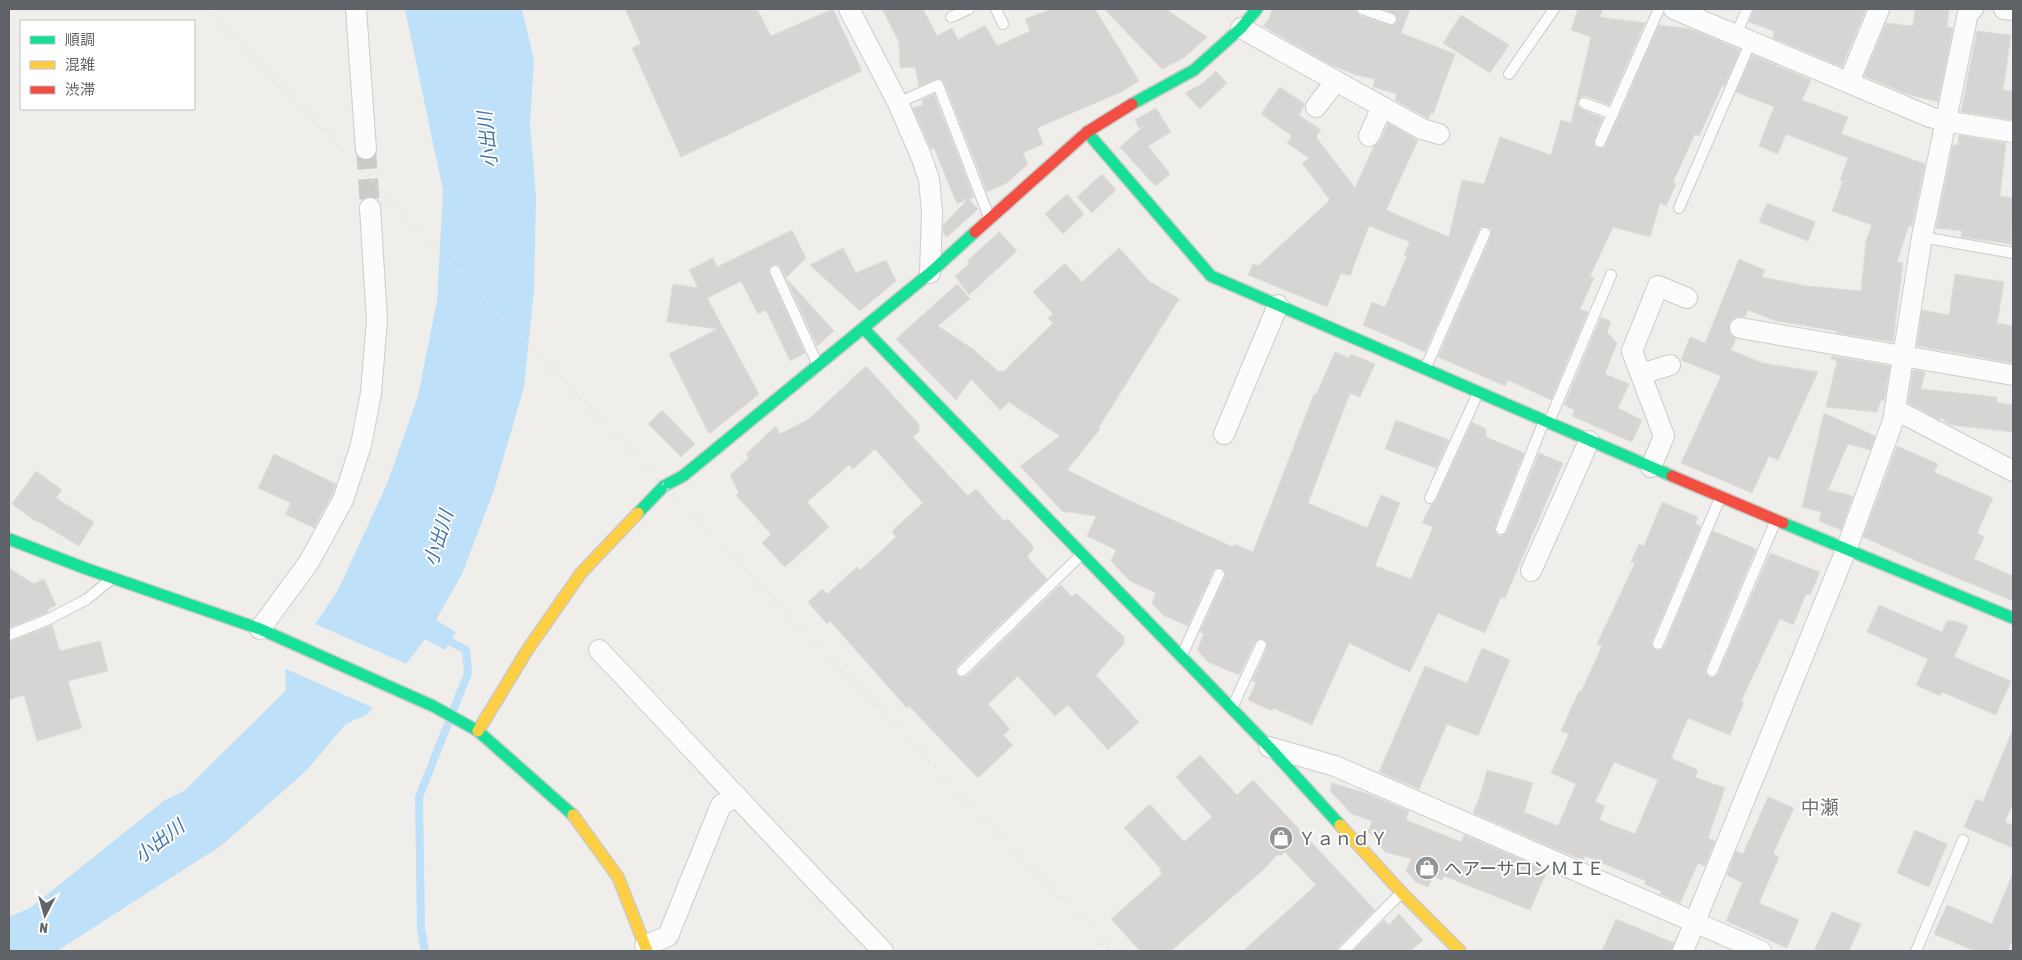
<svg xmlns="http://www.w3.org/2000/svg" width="2022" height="960" font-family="'Asap Condensed','Noto Sans JP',sans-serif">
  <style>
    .water { fill: #bfe0f9 }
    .pier { fill: #efeeea }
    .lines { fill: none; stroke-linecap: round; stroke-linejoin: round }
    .stream { stroke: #bfe0f9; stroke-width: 8 }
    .building { fill: #d6d5d3; stroke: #deddd9; fill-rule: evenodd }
    .street-tunnel { stroke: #cbcbca; stroke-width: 20; stroke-dasharray: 20 10; stroke-linecap: butt }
    .lane-casing { stroke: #cbcccc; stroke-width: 12 }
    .street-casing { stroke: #cbcccc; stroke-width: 22 }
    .fast-casing { stroke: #cacacb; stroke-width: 14 }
    .slow-casing { stroke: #cacacb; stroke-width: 14 }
    .jam-casing { stroke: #cacacb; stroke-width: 14 }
    .lane { stroke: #fdfcfc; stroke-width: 10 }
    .street { stroke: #fdfcfc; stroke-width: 20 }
    .fast { stroke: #16e098; stroke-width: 11 }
    .slow { stroke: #ffcf43; stroke-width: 11 }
    .jam { stroke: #f24e42; stroke-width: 11 }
    .rail { stroke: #e4e4e4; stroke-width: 4; stroke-dasharray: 1 6; stroke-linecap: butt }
    .labels { text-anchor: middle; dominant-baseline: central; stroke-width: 4; stroke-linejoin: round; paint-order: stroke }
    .poi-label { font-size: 18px; fill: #5f6368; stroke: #fff; text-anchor: start }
    .water-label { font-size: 19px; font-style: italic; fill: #4174aa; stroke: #fff }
    .neighbourhood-label { font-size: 19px; fill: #70757a; stroke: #fff }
  </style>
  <rect width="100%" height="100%" fill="#efeeea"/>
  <path class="water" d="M405,9H522L534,60L530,123L536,197L534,291L524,387L494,490L462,574L436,620L456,632L445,650L425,639L368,714L346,724L306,771L222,845L57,951H9V917L30,908L165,800L184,791L286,690L285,670L338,590L387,484L418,396L437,301L443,191Z"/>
  <path class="pier" d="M313,623L409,665L376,709L284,668Z"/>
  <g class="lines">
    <path class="stream" d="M425,951L421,929L419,797L468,673L466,650L443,638"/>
  </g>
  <path class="building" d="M625,9H757L771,36L833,9L862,71L681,157L632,48L641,44Z
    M882,9H923L937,36L952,28L958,40L985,25L997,46L1030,31L1025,19L1052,9H1095L1139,81L1121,92L1037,128L1043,144L1023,153L1028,164L1007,183L987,192L944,82L942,79H936L919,86L915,67L900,68L899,42Z
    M1104,9H1166L1207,37L1185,57L1162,69Z
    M1272,9H1355L1360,16L1392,26L1397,22L1396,15L1382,9H1410L1401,33L1455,54L1433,114L1431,113L1428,119L1427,118L1395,100L1397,94L1373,87L1375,79L1356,75L1329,64L1263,26L1269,19Z
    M1578,9H1603L1600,17L1645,23L1609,105L1586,96H1582L1578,100L1577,105L1581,109L1603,118L1594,140V146L1598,148H1604L1606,145L1659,25L1691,29L1740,50L1724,87L1722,86L1699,136L1695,134L1673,182L1676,184L1666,206L1660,203L1650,237L1613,227L1590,276L1594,278L1580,309L1588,312L1551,400L1508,380L1505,386L1438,357L1491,236V229L1487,227H1481L1479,230L1425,352L1363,325L1372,302L1385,307L1407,256L1404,255L1410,242L1369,226L1350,276L1341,273L1327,307L1248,275L1253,264L1258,266L1330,200L1302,163L1309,158L1287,143L1292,136L1261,114L1280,87L1305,104L1299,115L1321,130L1316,137L1355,188L1374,146L1380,141L1388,123L1418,140L1386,210L1449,237L1462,180L1484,184L1500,137L1551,155L1561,120L1571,123L1591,37L1571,30Z
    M1754,9H1866L1842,67L1773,38L1774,31L1749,22Z
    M1915,9H1949L1947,27L1953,28L1938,102L1907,94L1864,76L1886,23L1913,26Z
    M1461,15L1509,45L1490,73L1443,43Z
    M1977,31L2011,35L2003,90L2013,91V120L1961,112Z
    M1752,55L1811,80L1802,100L1848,117L1841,134L1925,164L1912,226L1909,225L1897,262L1903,263L1893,342L1837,333V331L1776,321L1748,310L1745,317H1736L1731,321L1729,332L1736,339L1731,350L1762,363L1818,372L1778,460L1769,456L1752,493L1681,463L1721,376L1681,360L1690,337L1705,343L1739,259L1765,270L1762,277L1807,286L1861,291L1866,241L1872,225L1832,211L1843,181L1840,180L1848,158L1786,134L1778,154L1759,146L1774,107L1736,92Z
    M1216,71L1227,83L1200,109L1185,93L1202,84Z
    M934,94L974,197L969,199L978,209L947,237L943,233V225L968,199L957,204L934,148L931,149L913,108L923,105L922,100Z
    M1156,108L1171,132L1148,146L1170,174L1155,186L1120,147L1145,125L1139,128L1135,120Z
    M1959,135L2006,143L2000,196L2013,198L2011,244L1961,237L1962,231L1936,228L1953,145H1958Z
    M1102,174L1116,190L1092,213L1077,197Z
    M1067,194L1084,214L1063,234L1045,214Z
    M1767,203L1815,222L1808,241L1759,222Z
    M792,230L806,258L786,278L779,265H772L768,271L805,353L790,361L766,310L758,314L741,281L707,298L759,394L709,434L669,354L717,329L667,322L673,284L698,288L689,270L713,258L717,267Z
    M999,232L1017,251L969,295L955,276L969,264L967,261Z
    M843,248L856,273L886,260L896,281L860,311L810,265Z
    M1119,248L1149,281L1179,299L1099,427L1100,429L1067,470L1126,499L1233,547L1234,544L1253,552L1314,394L1316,395L1335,352L1349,358L1351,354L1375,364L1360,397L1350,393L1308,503L1367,528L1381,495L1400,503L1375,566L1411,579L1433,527L1422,523L1431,505L1436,501L1472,422L1486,429V437L1524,453L1495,526L1494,530L1498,535L1502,536L1507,532L1539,453L1563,463L1505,598L1501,597L1485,633L1438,613L1410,672L1349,643L1312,725L1273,708L1272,711L1248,700L1256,682L1252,681L1267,648L1266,641L1260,638L1255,642L1239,675L1208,662L1197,650L1204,634L1200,632L1225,577L1224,570L1218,567L1213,571L1188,626L1163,615L1152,603L1156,593L1130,581L1111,561L1116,550L1087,536L1096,516L1062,511L1020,466L1060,436L1009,402L1000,410L971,379L956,400L896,339L957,284L970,299L938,326L973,349L999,372L1001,371L1003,372L1053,323L1048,318L1053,314L1033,292L1065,263L1082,282Z
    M1955,274L2004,282L1997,323L2013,326V363L1917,346L1922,310L1949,315Z
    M786,278L834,331L817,346Z
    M1601,317L1611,322L1607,332L1617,343L1605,374L1629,384L1618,408L1642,420L1632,442L1572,416L1575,410L1564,405Z
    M1832,356L1890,366L1884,401L1881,400L1877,412L1826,407L1837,361L1831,359Z
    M866,366L919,424V432L913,437L968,496L976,489L1004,521L1008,519L1034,547L1027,557L1047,579L957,666L955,670L957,675L961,678L967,676L1056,589L1061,585L1072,597L1076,593L1124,637V644L1096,675L1139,722L1108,750L1068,705L1055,716L1018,676L988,704L1010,729L1003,735L1013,745L978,778L909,706L907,708L830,621L827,624L808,602L822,589L827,594L857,567L860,570L896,537L892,531L923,503L875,449L853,469L849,465L807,502L829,527L785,567L762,543L771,534L736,495L739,493L730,475L749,458L746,454L776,426L780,434L809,419Z
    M1913,370L1925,372L1921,389L1997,397V403L2013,405V432L1951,425L1944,421V419H1938L1908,403Z
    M662,410L695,444L681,457L648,424Z
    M1824,413L1875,436L1870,450L1848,444L1828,490L1853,496L1841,530L1819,521L1821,512L1802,507Z
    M1396,420L1449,440L1436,468L1385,449Z
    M1897,446L1938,464L1934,472L1993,498L1977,533L1984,537L1974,559L2013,576V601L1921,563L1863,537Z
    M274,454L336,484L332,495L314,528L285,514L291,503L258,488Z
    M36,471L62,490L56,498L94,522L79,546L38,521L37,522L12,504Z
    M1662,502L1698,517L1695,524L1701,526L1652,641L1651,645L1655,650L1659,651L1664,647L1713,531L1756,549L1706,668L1705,672L1709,677L1713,678L1718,674L1770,553L1820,572L1810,595L1806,594L1793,625L1780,619L1741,701L1744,702L1730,735L1688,718L1671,758L1698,770L1695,777L1725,788L1708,838L1715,841L1705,866L1698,863L1680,903L1660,894L1661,891L1644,884L1646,881L1585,856L1583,860L1556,849L1473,813L1480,796L1487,770L1533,783L1524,812L1558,826L1576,784L1551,773L1569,734L1561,731L1579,691L1581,692L1602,646L1597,644L1635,563L1631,562L1639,544L1644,546ZM1614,762L1658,780L1635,834L1599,820L1605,806L1595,802Z
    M9,568L34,584L44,579L56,605L48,609V612L44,614L9,628Z
    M1879,605L1942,632L1947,621H1955L1968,626L1954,657L2011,681L1996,715L1942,692L1940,696L1916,685L1928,659L1867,632Z
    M52,625L60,651L100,641L108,671L68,681L82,728L37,741L24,695L9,700V642Z
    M1482,648L1510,660L1478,736L1447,724L1419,789L1379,772L1425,666L1467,683Z
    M2013,729V802L2005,822L2013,826V848L1964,827L1976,799L1983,802Z
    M1200,755L1237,795L1253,780L1375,910L1339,946L1337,951H1243L1316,885L1285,852L1280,856L1278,854L1263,870L1171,951H1140L1111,919L1162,874L1159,871L1161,869L1124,828L1150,804L1184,842L1212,817L1176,777Z
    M1332,783L1369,794L1409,811L1406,820L1461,842L1464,835L1547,871L1530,910L1444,876L1442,880L1433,876L1428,887L1416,882L1406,871L1411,859L1385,852L1379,845L1381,839L1368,832L1372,821L1352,814L1330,791Z
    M1768,797L1794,808L1773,854L1779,857L1759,903L1799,920L1787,948L1726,921L1742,883L1727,875L1736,851L1743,854Z
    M1915,830L1947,844L1929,887L1897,873Z
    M2013,873V938L2008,951H1975L1934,934L1947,905L1992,924Z
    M1832,912L1861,924L1849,951H1814Z
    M1399,914L1423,940L1410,951H1353L1384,920L1389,925Z
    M1616,919L1674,943L1671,951H1602Z"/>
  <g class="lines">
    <path class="street-tunnel" d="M366,149L370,208"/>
    <g class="lane-casing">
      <path id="lane" d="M996,9L1003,24
        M1362,9L1391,19
        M951,17L969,9
        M1736,35L1747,9
        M1509,74L1554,9
        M898,103L938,85L989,217
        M1584,103L1613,114
        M1600,142L1659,9
        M1679,208L1751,41
        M1922,237L2013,253
        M775,271L817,363
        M1426,367L1485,233
        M1549,422L1611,275
        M1430,498L1478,393
        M1501,529L1544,421
        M9,635L47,620L87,599L109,581
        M1658,644L1720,498
        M1182,655L1219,574
        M962,671L1081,555
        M1712,671L1776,520
        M1232,708L1261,645
        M1344,951L1401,893
        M1916,951L1963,840"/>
    </g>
    <g class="street-casing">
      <path id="street" d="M356,9L366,149
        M849,9L898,103L921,156L929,179L932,213L930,273
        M1674,9L1930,117L1944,121L2013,132
        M2004,9L2013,10
        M1241,28L1422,129L1439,134
        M1849,82L1879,9
        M1316,107L1336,81
        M1369,136L1382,107
        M1740,328L2013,375
        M1641,374L1670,365
        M1896,410L2013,471
        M1224,434L1278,305
        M1651,467L1664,436L1632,351L1658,286L1687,298
        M1531,571L1589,441
        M260,629L309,562L343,500L361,445L371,393L377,320L370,208
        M599,650C694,750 787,852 883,951
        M1269,747L1335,766L1761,951
        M645,946L668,936L721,805L737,796
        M1683,951L1846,550L1893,421L1922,237L1968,13L1973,9"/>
    </g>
    <g class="fast-casing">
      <path id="fast" d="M1132,104L1194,70L1241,28L1257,9
        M1087,132L1211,276L1672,476
        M864,329L1269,747L1340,825
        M638,513L664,486L683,476L930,273L975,232
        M1783,523L2013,618
        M9,539L87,569L260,629L433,706L478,731L573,815"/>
    </g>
    <g class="slow-casing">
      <path id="slow" d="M478,731L528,649L581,573L638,513
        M573,815L618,877L647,951
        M1340,825L1401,892L1460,951"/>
    </g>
    <g class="jam-casing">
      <path id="jam" d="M975,232L1087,132L1132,104
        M1672,476L1783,523"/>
    </g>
    <use href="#lane" class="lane"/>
    <use href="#street" class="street"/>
    <use href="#fast" class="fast"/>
    <use href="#slow" class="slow"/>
    <use href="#jam" class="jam"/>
    <path class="rail" d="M207,9L1111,951"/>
  </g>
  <defs>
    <g id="shop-disc" transform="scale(1.25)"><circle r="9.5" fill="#919496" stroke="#fff"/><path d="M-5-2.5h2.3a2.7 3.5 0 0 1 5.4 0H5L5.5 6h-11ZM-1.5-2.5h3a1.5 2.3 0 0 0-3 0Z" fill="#fff"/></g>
  </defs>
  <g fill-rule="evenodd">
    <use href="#shop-disc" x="1281" y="838"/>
    <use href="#shop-disc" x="1427" y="868"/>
  </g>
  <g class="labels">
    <g class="poi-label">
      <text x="1298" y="838">ＹａｎｄＹ</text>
      <text x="1444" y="868">ヘアーサロンＭＩＥ</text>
    </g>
    <g class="water-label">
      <text transform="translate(487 140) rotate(-96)">小出川</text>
      <text transform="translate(438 538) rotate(-73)">小出川</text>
      <text transform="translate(159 841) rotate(-38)">小出川</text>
    </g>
    <g class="neighbourhood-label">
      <text x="1820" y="807">中瀬</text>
    </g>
  </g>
  <rect width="2022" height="960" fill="none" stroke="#5f6368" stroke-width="20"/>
  <rect x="20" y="20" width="175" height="90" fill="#ffffff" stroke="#bfc1c3"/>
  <rect x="30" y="36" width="25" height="8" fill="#16e098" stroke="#bfc1c3"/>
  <text x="65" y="45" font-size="15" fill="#5f6368">順調</text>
  <rect x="30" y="61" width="25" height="8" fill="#ffcf43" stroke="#bfc1c3"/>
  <text x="65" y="70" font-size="15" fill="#5f6368">混雑</text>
  <rect x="30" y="86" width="25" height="8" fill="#f24e42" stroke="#bfc1c3"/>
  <text x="65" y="95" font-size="15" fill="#5f6368">渋滞</text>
  <g transform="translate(45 915) rotate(186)" stroke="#ffffff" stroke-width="4" paint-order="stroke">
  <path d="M0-4L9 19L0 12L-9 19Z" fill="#5f6368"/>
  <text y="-8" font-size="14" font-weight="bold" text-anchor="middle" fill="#5f6368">N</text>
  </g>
</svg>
